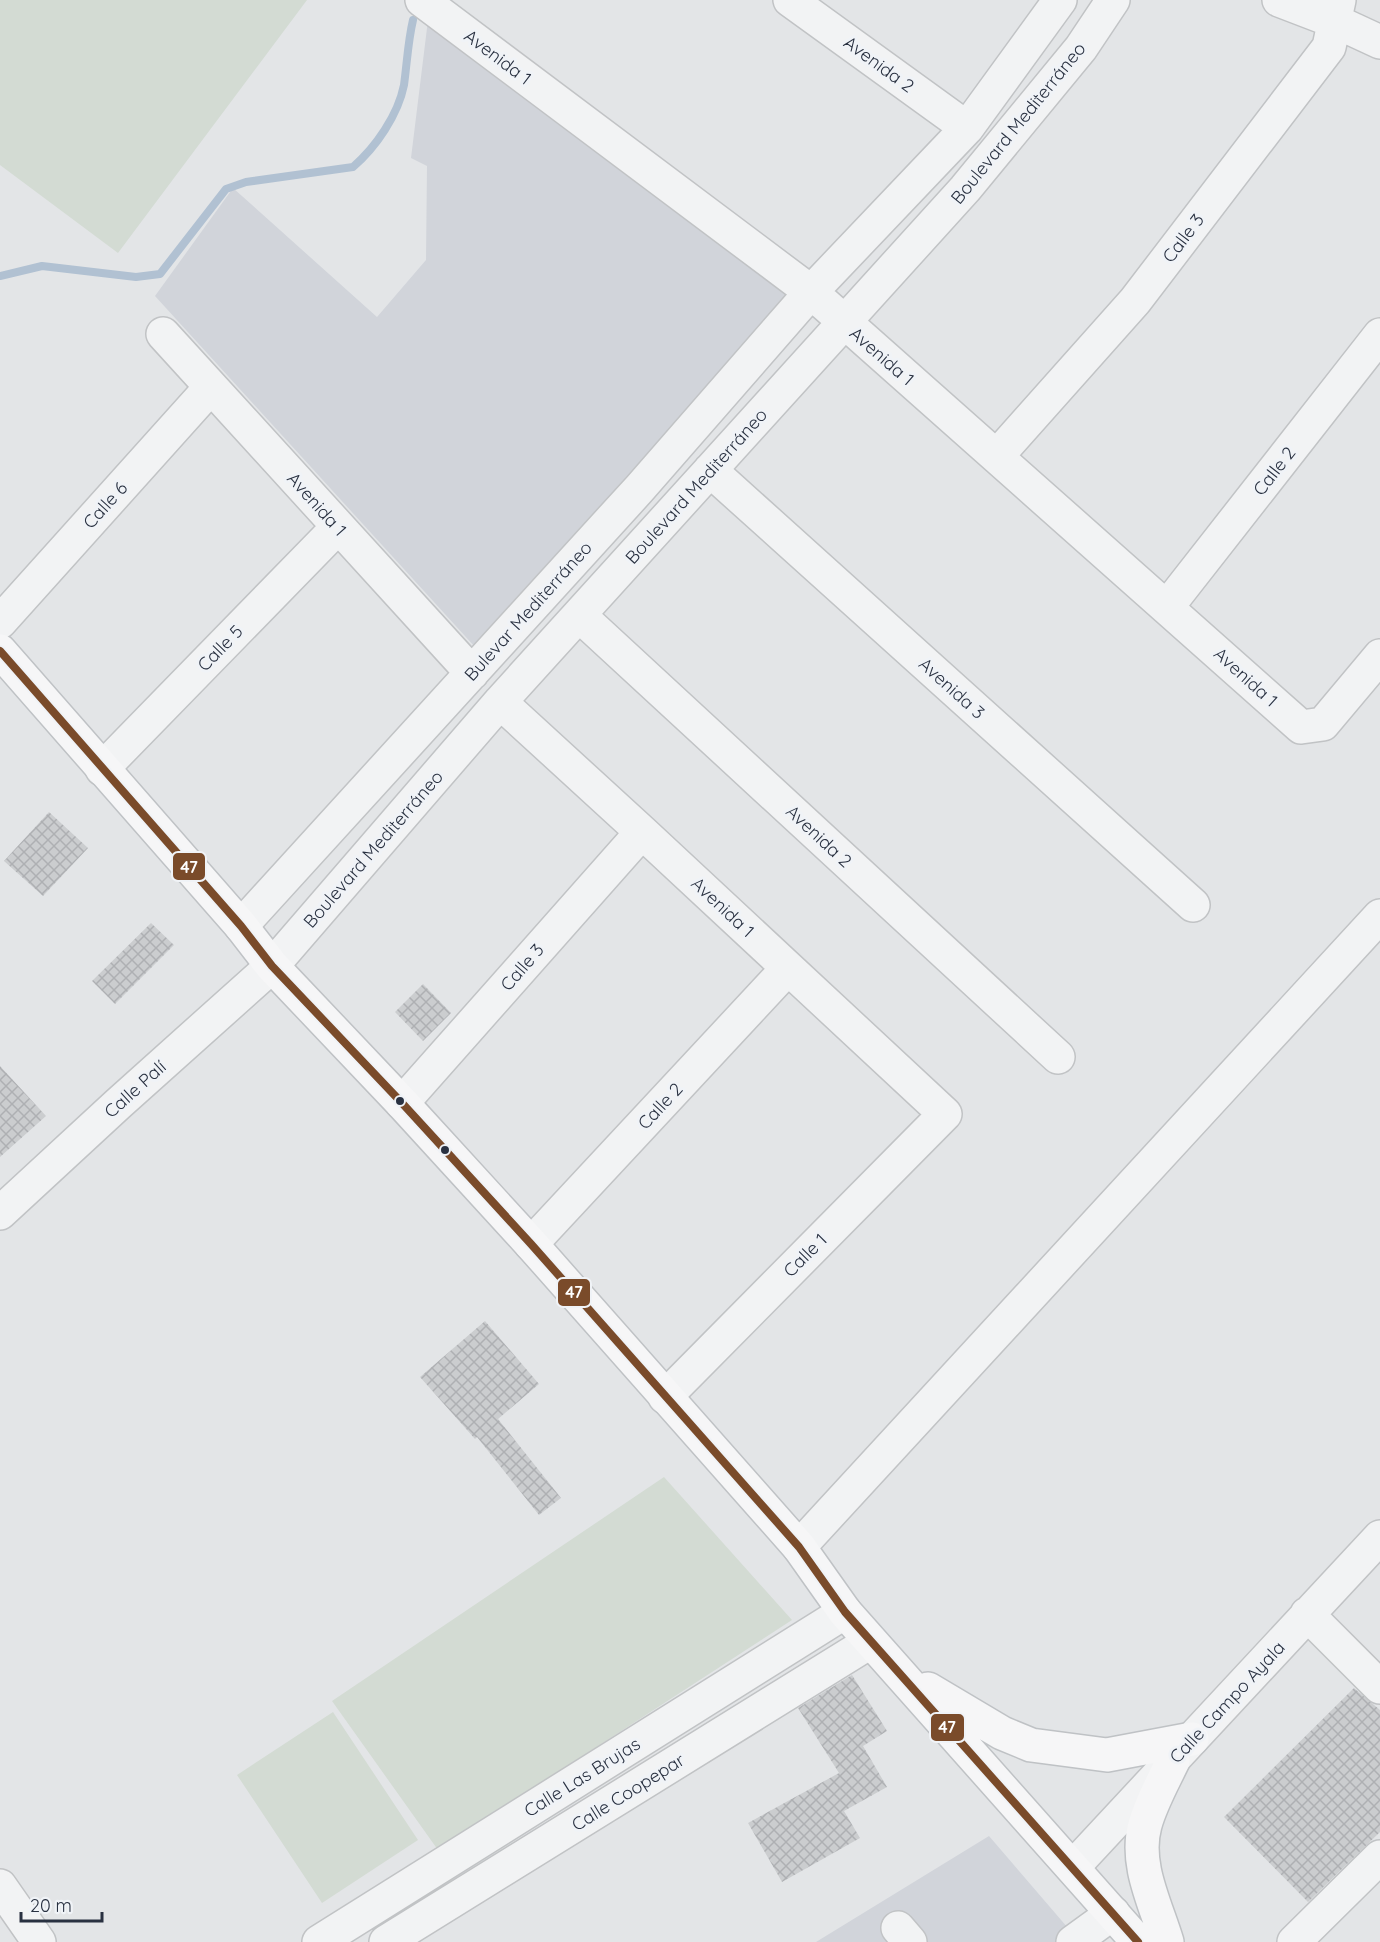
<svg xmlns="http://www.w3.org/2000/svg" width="1380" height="1942" font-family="Quicksand,sans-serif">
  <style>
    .built { fill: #d1d4da }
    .green { fill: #d3dbd3 }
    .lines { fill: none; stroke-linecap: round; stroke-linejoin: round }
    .stream { stroke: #b1c1d2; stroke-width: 8 }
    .building { fill: url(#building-cross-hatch) }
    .minor-casing { stroke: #c1c3c5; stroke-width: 36 }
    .major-casing { stroke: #bfc2c5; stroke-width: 36 }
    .minor { stroke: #f2f3f4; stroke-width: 33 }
    .major { stroke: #f6f6f7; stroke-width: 33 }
    .bus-1-casing { stroke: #f0f3f7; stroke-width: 12 }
    .bus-1 { stroke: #7a4b2a; stroke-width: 8 }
    .bus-dot { fill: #293141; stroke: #f0f3f7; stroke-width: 2 }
    .labels { text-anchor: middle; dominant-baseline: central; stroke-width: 6; stroke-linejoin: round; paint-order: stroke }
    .street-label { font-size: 18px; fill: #293141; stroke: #f0f3f7 }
    .line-badge { stroke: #f0f3f7; stroke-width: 2 }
    .badge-label { font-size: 16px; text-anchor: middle; font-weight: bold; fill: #fff }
  </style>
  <defs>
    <pattern id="building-cross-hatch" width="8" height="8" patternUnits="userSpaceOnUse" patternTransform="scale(1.5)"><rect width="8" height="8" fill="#cbcdcf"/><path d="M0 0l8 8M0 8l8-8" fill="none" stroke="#aeb0b3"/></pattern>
  </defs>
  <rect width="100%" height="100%" fill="#e3e5e7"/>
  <path class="built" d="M428,20L791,292L475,647L155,296L233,188L377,317L426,260L427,166L411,158Z
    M989,1836L1080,1942H816Z"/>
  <path class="green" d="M0,0H307L118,253L0,165Z
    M664,1477L792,1620L438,1850L332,1701Z
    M333,1712L418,1840L322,1903L237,1775Z"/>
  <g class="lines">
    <path class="stream" d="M0,276L42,266L136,277L160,274L226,189L246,182L353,167C376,147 398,115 404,85C407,63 408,41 413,20"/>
  </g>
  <path class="building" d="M49,812L88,848L43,896L4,861Z
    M151,923L174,945L115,1004L92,981Z
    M423,984L451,1013L423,1041L395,1012Z
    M0,1066L46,1116L0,1157Z
    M485,1321L539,1384L498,1419L561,1498L539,1515L477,1437L475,1439L420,1377Z
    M852,1675L887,1731L863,1746L887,1787L844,1811L860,1838L782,1882L748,1823L839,1773L798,1708Z
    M1354,1688L1380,1710V1832L1308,1902L1224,1817Z"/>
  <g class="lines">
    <g class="minor-casing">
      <path id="minor" d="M422,0L811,292L1301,727L1323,724L1380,656
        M790,0L967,128
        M1279,0L1339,23L1380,42
        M163,334L472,673
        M997,456L1135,301L1329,47L1339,0
        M710,470L1193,905
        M1167,607L1380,335
        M579,615L1058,1057
        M0,622L211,387
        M500,702L642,832L945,1114L665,1397
        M102,769L338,527
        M241,926L640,488L811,292L967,128L1060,0
        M402,1103L642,832
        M0,1213L118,1104L272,966L500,702L965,189L1081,48L1113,0
        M531,1244L788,968
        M799,1547L1380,916
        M1307,1614L1380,1687
        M1073,1867L1380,1537
        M0,1886L39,1942
        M898,1928L910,1942
        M319,1942L845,1612
        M386,1942L870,1642
        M1073,1942L1113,1913
        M1294,1942L1380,1857"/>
    </g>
    <g class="major-casing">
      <path id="major" d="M0,651L241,926L272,966L402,1103L531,1244L799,1547L845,1612L1138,1942
        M928,1689L1002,1733L1031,1745L1107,1755L1192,1739
        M1167,1942C1156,1905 1134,1864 1145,1825C1151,1803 1163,1782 1173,1761"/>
    </g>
    <use href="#minor" class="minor"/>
    <use href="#major" class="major"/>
    <g class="bus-1-casing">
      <path id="bus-1" d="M0,651L241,926L272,966L402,1103L531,1244L799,1547L845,1612L1138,1942"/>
    </g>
    <use href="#bus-1" class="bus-1"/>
  </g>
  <g class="bus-dot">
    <circle cx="400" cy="1101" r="5"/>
    <circle cx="445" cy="1150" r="5"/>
  </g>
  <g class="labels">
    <g class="street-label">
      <text transform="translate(498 57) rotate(37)">Avenida 1</text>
      <text transform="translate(879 64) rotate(36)">Avenida 2</text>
      <text transform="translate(1018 123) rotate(-51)">Boulevard Mediterráneo</text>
      <text transform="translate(1183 238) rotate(-53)">Calle 3</text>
      <text transform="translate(882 356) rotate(41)">Avenida 1</text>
      <text transform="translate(1274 471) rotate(-52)">Calle 2</text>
      <text transform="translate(696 486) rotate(-48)">Boulevard Mediterráneo</text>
      <text transform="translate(317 504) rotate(48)">Avenida 1</text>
      <text transform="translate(105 505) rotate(-48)">Calle 6</text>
      <text transform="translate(528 611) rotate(-48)">Bulevar Mediterráneo</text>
      <text transform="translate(220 648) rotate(-46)">Calle 5</text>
      <text transform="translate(1246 677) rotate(42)">Avenida 1</text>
      <text transform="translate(952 688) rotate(42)">Avenida 3</text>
      <text transform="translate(819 836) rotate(43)">Avenida 2</text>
      <text transform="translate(373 849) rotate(-49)">Boulevard Mediterráneo</text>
      <text transform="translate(723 907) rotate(43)">Avenida 1</text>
      <text transform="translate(522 967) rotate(-49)">Calle 3</text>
      <text transform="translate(135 1089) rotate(-42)">Calle Palí</text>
      <text transform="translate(660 1106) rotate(-47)">Calle 2</text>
      <text transform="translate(805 1255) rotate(-45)">Calle 1</text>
      <text transform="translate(1227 1702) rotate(-47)">Calle Campo Ayala</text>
      <text transform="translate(582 1777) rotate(-32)">Calle Las Brujas</text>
      <text transform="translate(628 1792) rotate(-32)">Calle Coopepar</text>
    </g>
  </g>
  <g class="line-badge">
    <rect x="172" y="852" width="34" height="29" rx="6" fill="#7a4b2a"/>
    <rect x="557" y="1278" width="34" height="29" rx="6" fill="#7a4b2a"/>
    <rect x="930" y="1713" width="35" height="29" rx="6" fill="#7a4b2a"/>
  </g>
  <g class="badge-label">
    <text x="189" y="873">47</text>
    <text x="574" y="1298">47</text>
    <text x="947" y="1733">47</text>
  </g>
  <path d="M21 1912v9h81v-9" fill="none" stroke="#293141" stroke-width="3"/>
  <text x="30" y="1912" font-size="18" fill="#293141" stroke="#f0f3f7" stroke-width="4.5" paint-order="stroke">20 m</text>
</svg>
